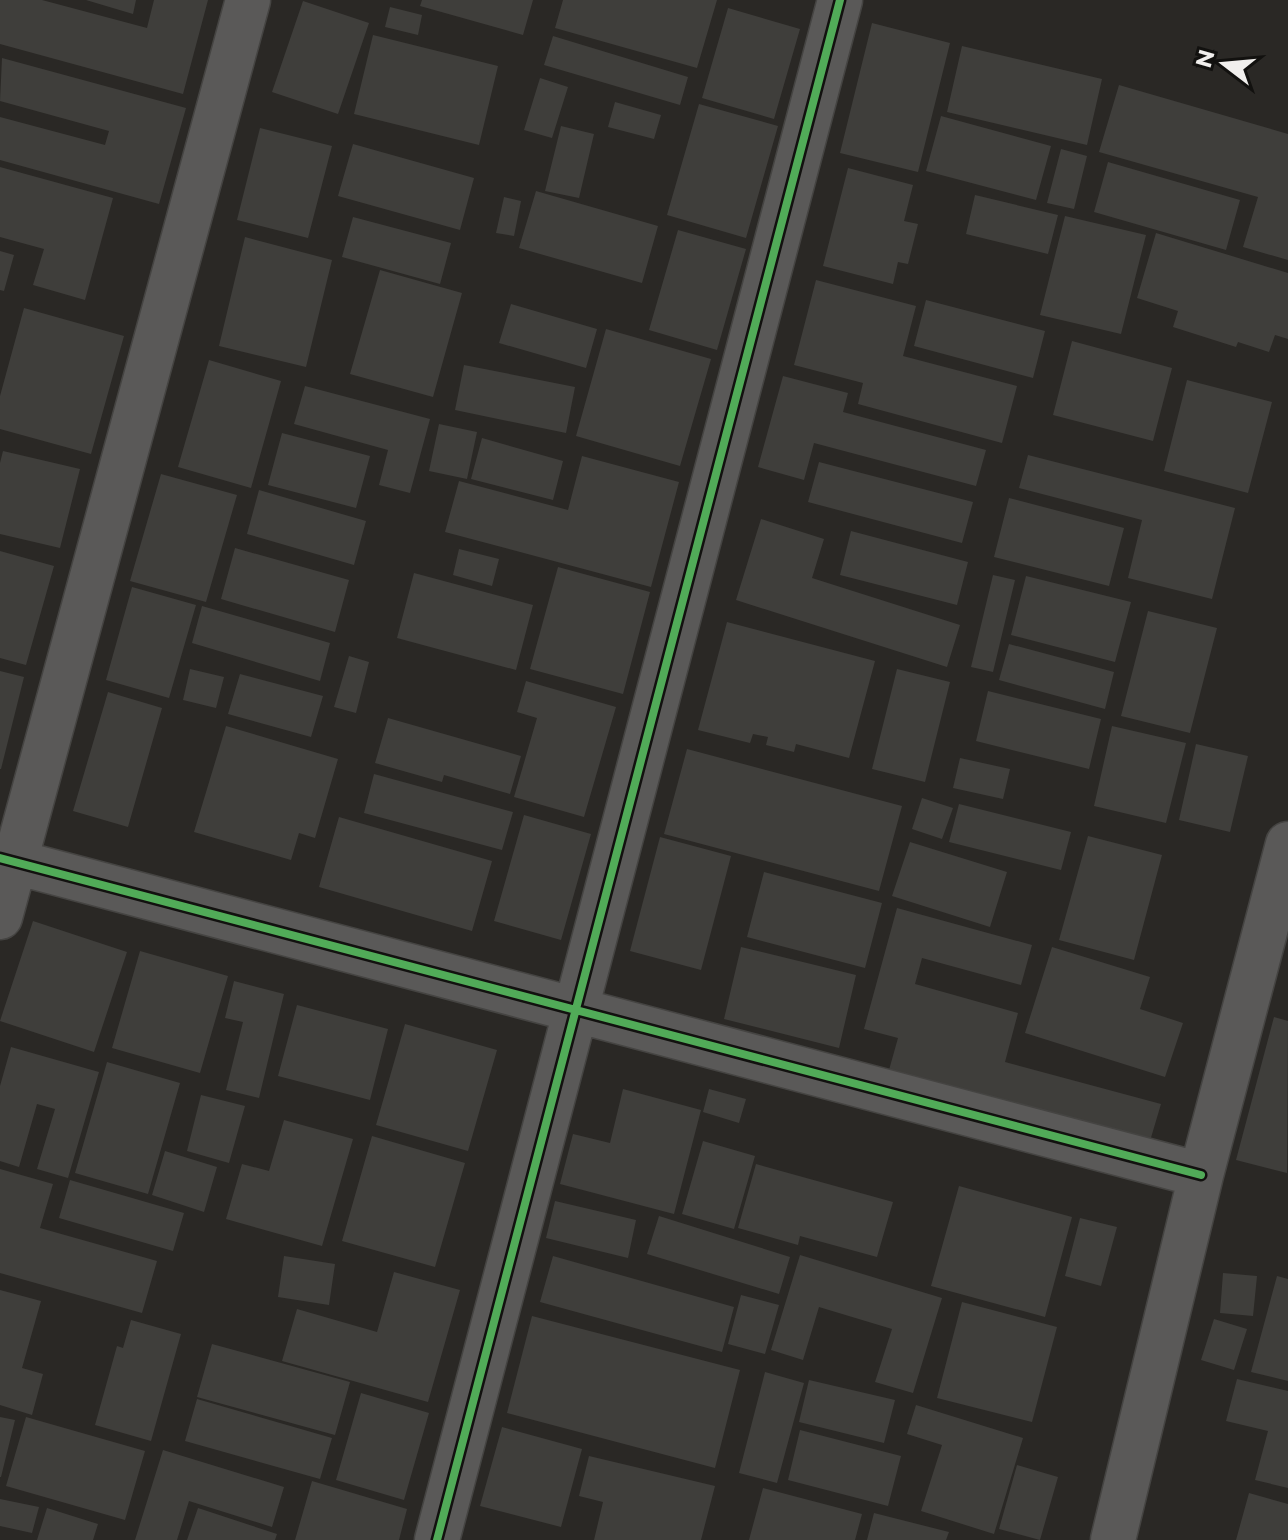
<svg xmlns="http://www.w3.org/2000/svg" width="1288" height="1540" font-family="Montserrat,sans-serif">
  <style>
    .building { fill: #3f3e3b }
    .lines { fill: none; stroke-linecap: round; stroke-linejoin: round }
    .minor-casing { stroke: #454442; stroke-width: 47 }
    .minor { stroke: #5a5958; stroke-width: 44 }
    .cycleway-casing { stroke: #12110f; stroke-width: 13 }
    .cycleway { stroke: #51ab58; stroke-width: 8 }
  </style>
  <rect width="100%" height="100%" fill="#2a2825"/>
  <path class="building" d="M0,0H42L147,28L154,0H208L183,94L0,44Z
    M86,0H136L133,14Z
    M422,0H533L523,35L420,6Z
    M563,0H717L697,68L555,28Z
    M303,1L369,23L338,114L272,92Z
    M390,7L422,15L418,35L385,27Z
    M728,8L800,29L774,119L702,98Z
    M872,23L950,43L918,172L840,153Z
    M373,35L498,66L479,145L354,114Z
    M553,36L688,77L680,105L544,65Z
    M962,46L1102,79L1087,145L947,112Z
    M2,58L186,108L159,204L0,160V117L105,145L109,131L0,101Z
    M540,78L568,87L552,138L524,130Z
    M1119,85L1288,134V260L1243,247L1258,197L1099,152Z
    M615,102L661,115L654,139L608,127Z
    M699,104L778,126L746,238L667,215Z
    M941,116L1051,146L1036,200L926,171Z
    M561,126L594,134L579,198L545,191Z
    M260,128L332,146L308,238L237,220Z
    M353,144L474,178L460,230L338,196Z
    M1061,149L1087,156L1074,209L1047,203Z
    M1108,162L1240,200L1226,250L1094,212Z
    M0,167L113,198L85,300L33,285L44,249L0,237Z
    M848,168L913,185L904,221L918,224L908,264L898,262L893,284L823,266Z
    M536,191L658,226L642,283L519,248Z
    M975,195L1058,215L1048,254L966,234Z
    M504,197L521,201L514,236L496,233Z
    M1065,216L1146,235L1121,334L1040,315Z
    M353,217L451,243L440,284L342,257Z
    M678,230L746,249L717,350L649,330Z
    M1156,233L1288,273V339L1275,335L1269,352L1238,342L1236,347L1173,327L1178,311L1137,298Z
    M245,237L332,260L306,367L219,346Z
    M0,251L14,255L4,291L0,290Z
    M380,270L462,293L433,397L350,374Z
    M816,280L916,306L903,356L1017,386L1002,443L858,404L863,383L794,365Z
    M926,300L1045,331L1033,378L914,346Z
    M511,304L597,329L586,368L499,343Z
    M24,308L124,336L91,454L0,429V396Z
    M606,329L711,359L680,466L576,436Z
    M1072,341L1172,368L1153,441L1053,415Z
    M209,360L281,381L251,488L178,467Z
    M464,365L575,387L566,433L455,410Z
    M783,376L848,393L843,412L986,450L976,486L814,443L804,480L758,467Z
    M1187,380L1272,402L1248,493L1164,471Z
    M305,386L430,419L410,493L379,485L388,450L294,424Z
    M439,424L477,432L467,479L429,471Z
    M282,433L370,456L356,508L268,485Z
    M482,438L563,461L553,500L471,479Z
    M3,451L80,469L60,548L0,534V463Z
    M1028,455L1235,508L1212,599L1128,578L1142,520L1019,488Z
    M582,456L679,482L651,587L445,532L459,481L568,510Z
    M819,462L973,502L962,543L808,502Z
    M161,474L237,495L206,602L130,581Z
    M259,490L366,521L354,565L247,534Z
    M1009,498L1124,528L1109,586L994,557Z
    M761,519L824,539L812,578L960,625L947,667L736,600Z
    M851,531L968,562L957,605L840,575Z
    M235,548L349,580L335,632L221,599Z
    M459,549L499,559L492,586L453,575Z
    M0,551L54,566L26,665L0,658Z
    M558,567L650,592L623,694L530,669Z
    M414,573L533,605L516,670L397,638Z
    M993,575L1015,580L993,672L971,667Z
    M1026,576L1131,602L1115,662L1011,635Z
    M132,587L196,605L169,698L106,680Z
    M202,606L330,643L320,681L192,643Z
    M1148,611L1217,628L1190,733L1121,716Z
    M727,622L875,661L849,758L796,744L794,752L766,745L768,737L753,734L750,743L698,730Z
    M1009,644L1114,672L1105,709L999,680Z
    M349,656L369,662L356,713L334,707Z
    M190,669L224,677L216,708L183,700Z
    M897,669L950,682L925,782L872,769Z
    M0,671L24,677L1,769H0Z
    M240,674L323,696L311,737L228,714Z
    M526,681L616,707L584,817L514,797L537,718L517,712Z
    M988,691L1101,719L1089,769L976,741Z
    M108,692L162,708L128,827L73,811Z
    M388,718L521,756L510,794L444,775L442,782L375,763Z
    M226,726L338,759L315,838L299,833L291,860L194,832Z
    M1112,726L1186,743L1166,823L1094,806Z
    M1196,744L1248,756L1230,832L1179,820Z
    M687,749L902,806L879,891L664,834Z
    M960,758L1010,769L1003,799L953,788Z
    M374,774L513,812L502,850L364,813Z
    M922,798L953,808L942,839L912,829Z
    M959,804L1071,832L1061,870L949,842Z
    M524,815L591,834L561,940L494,921Z
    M339,817L492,861L472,931L319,887Z
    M1088,836L1162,855L1134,960L1059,940Z
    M660,837L731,856L701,970L630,951Z
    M910,842L1007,872L990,927L892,896Z
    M764,872L882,903L865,968L747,937Z
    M897,908L1032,945L1021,985L922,958L915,984L1018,1013L1005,1062L1161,1104L1150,1141L889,1070L898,1038L864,1029Z
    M33,921L127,952L94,1052L0,1021Z
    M741,947L856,975L839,1048L724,1019Z
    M1052,947L1150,977L1140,1009L1183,1023L1165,1077L1025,1033Z
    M140,951L228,976L200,1073L112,1048Z
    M234,981L284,994L259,1098L226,1090L243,1022L225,1018Z
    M297,1005L388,1029L370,1100L278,1076Z
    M1274,1017L1288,1021L1287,1173L1236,1160Z
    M405,1024L497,1050L468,1151L376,1125Z
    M11,1047L99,1072L68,1178L37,1169L55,1109L37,1104L19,1167L0,1161V1086Z
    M107,1062L180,1083L148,1194L75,1173Z
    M623,1089L701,1110L674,1214L560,1184L573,1134L610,1143Z
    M709,1089L746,1099L739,1123L703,1112Z
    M201,1095L245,1106L229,1163L187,1151Z
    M284,1120L353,1139L322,1246L226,1219L242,1164L269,1171Z
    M372,1136L465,1163L435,1267L342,1241Z
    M703,1141L755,1156L734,1229L682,1214Z
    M165,1151L217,1167L204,1212L152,1195Z
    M756,1164L893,1202L877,1257L800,1236L798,1245L738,1228Z
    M0,1169L53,1184L40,1228L157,1261L142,1313L0,1273Z
    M70,1180L184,1213L173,1251L59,1218Z
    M959,1186L1072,1217L1045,1317L931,1286Z
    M555,1201L636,1220L628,1258L546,1238Z
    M659,1216L790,1257L779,1294L647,1254Z
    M1080,1218L1117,1227L1101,1286L1065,1276Z
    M800,1255L942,1298L913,1393L875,1382L892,1329L819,1307L803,1360L771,1350Z
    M284,1256L335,1264L329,1305L278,1297Z
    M553,1256L734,1307L722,1352L540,1302Z
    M394,1272L460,1290L428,1402L282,1361L297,1309L377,1332Z
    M1223,1273L1257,1276L1253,1316L1220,1313Z
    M1277,1276L1288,1279V1381L1251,1372Z
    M0,1290L41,1301L22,1368L43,1374L32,1415L0,1405Z
    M741,1295L779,1305L765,1354L728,1344Z
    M962,1302L1057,1327L1032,1422L937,1398Z
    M532,1316L740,1370L715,1468L507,1413Z
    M1214,1319L1247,1329L1234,1370L1201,1360Z
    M131,1320L181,1334L151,1441L95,1425L117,1346L123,1348Z
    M212,1344L350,1382L335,1435L197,1397Z
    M765,1372L804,1383L777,1483L739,1473Z
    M1237,1379L1288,1391V1488L1255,1480L1268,1431L1226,1421Z
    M809,1380L895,1400L884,1443L799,1422Z
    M361,1393L429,1413L404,1500L336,1480Z
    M197,1399L332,1438L320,1479L185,1441Z
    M916,1405L1023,1438L994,1534L921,1511L942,1445L907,1434Z
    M0,1417L15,1420L1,1477H0Z
    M26,1417L145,1451L125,1520L6,1486Z
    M502,1427L582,1449L561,1527L480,1506Z
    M800,1430L901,1456L888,1506L788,1480Z
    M163,1450L284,1487L272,1527L189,1501L177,1540H135Z
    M589,1456L715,1486L701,1540H594L603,1502L579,1496Z
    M1017,1465L1058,1477L1040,1540L999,1529Z
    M312,1481L407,1509L399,1540H295Z
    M763,1488L862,1514L855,1540H749Z
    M1249,1493L1288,1504V1540H1236Z
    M0,1499L39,1507L32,1533L0,1526Z
    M47,1508L98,1524L93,1540H37Z
    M198,1508L277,1534L275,1540H187Z
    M874,1513L949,1532L946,1540H867Z"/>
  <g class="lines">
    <g class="minor-casing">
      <path id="minor" d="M0,858L1201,1175
        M0,917L248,0
        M437,1540L840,0
        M1113,1540L1201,1175L1288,844"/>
    </g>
    <use href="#minor" class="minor"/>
    <g class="cycleway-casing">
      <path id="cycleway" d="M0,858L1201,1175
        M437,1540L840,0"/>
    </g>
    <use href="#cycleway" class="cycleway"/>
  </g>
  <g transform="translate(1224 64) rotate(286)" stroke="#12110f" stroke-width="6" paint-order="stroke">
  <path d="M0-6L14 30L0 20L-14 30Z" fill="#f1efed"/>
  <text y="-12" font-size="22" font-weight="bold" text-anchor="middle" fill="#f1efed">N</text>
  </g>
</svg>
